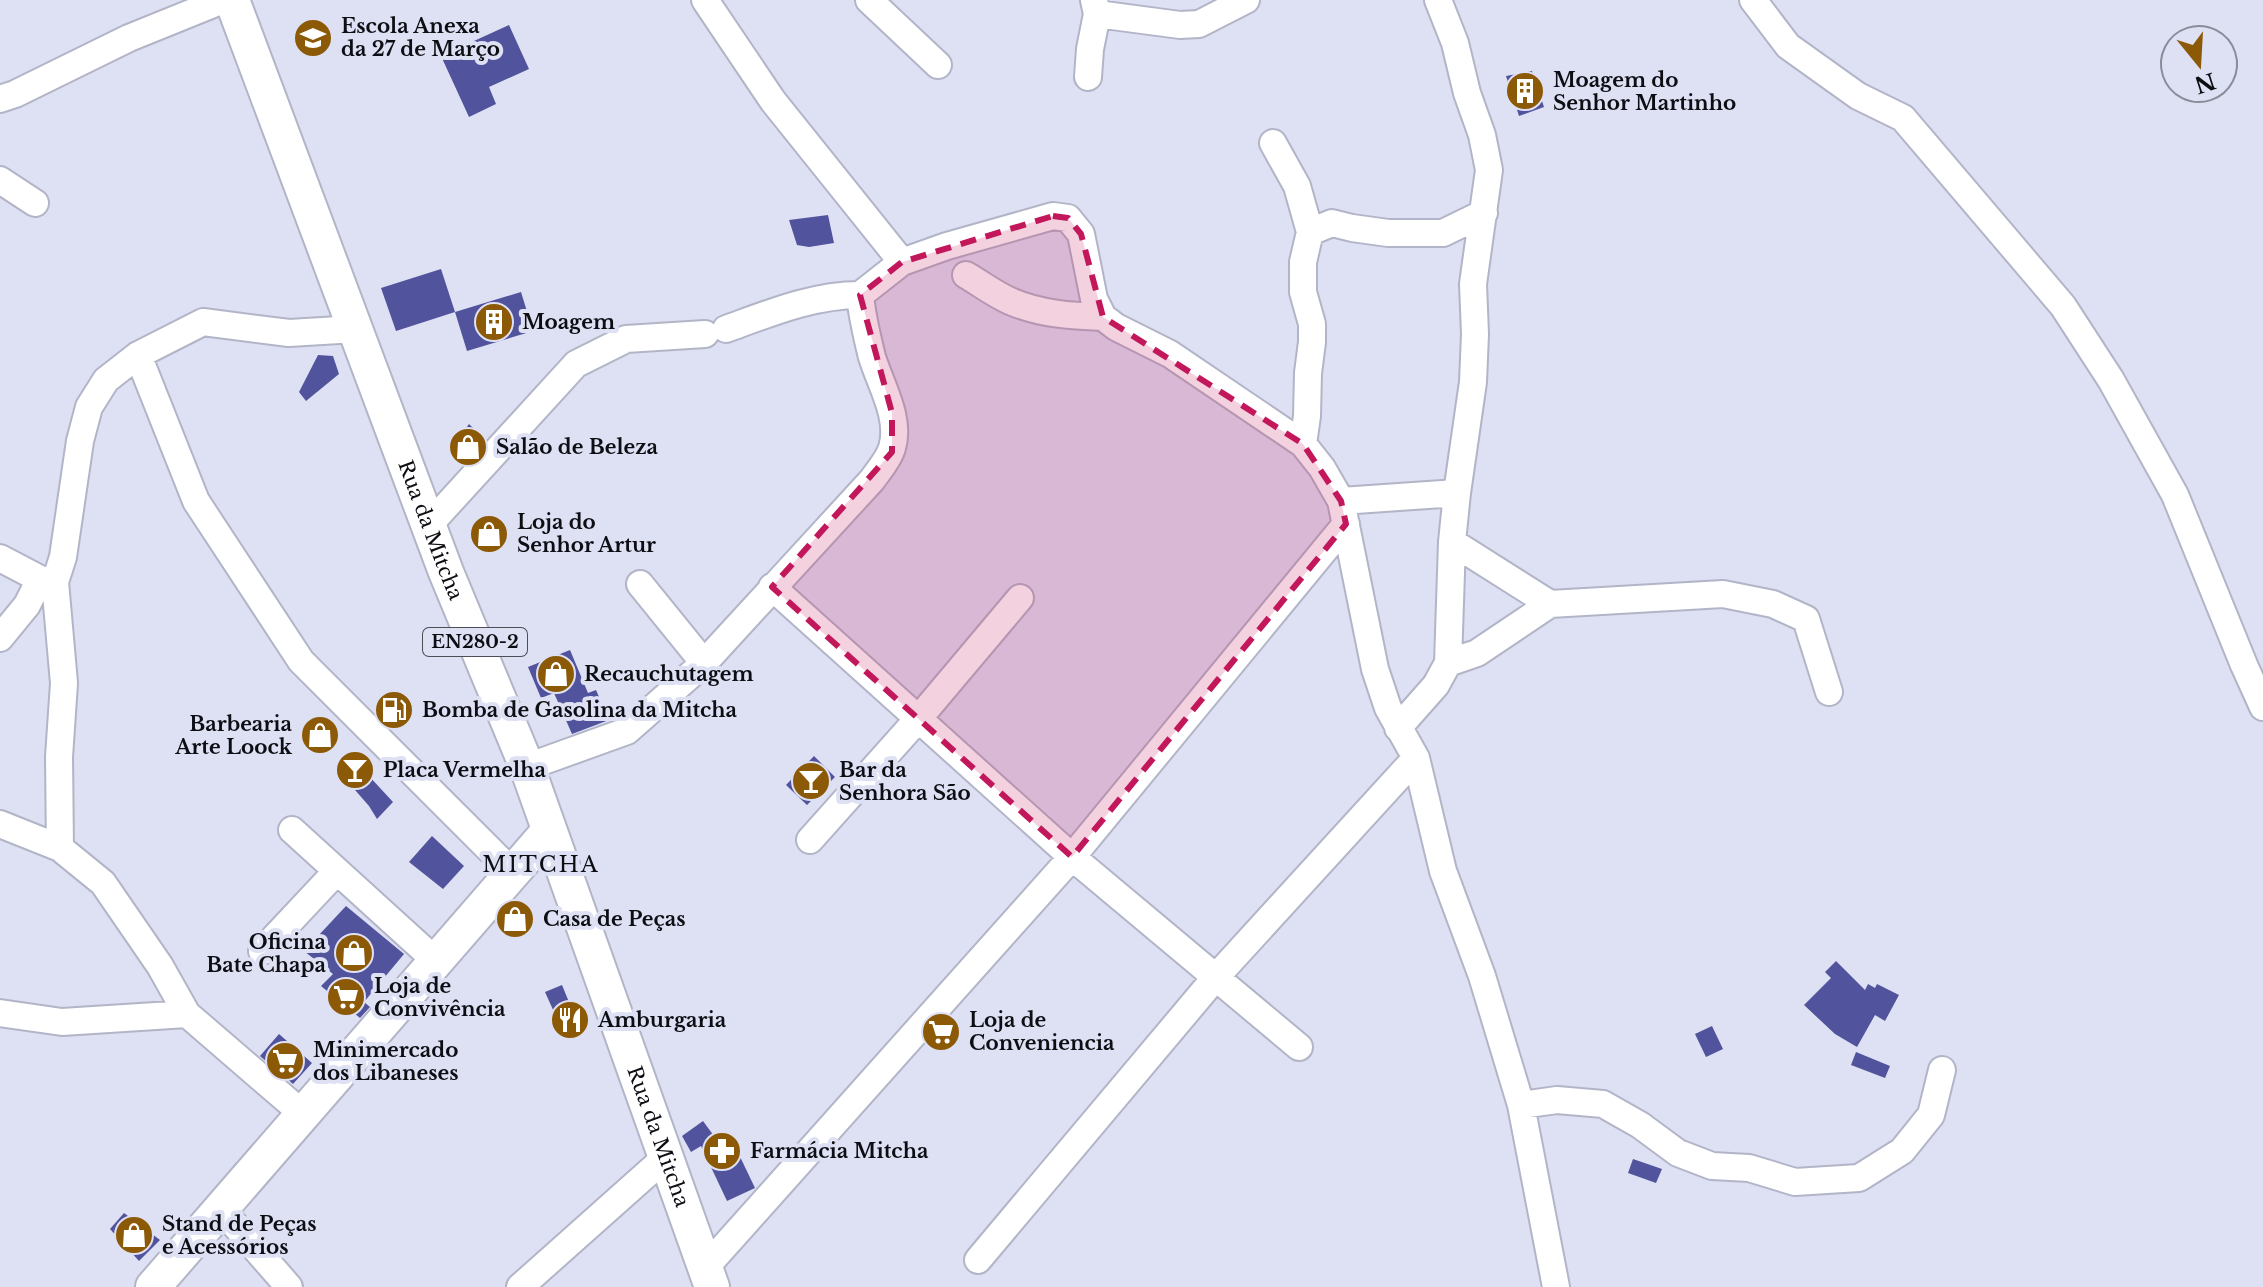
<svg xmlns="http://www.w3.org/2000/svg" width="2263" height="1287" font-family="'Libre Baskerville',serif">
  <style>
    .building { fill: #51539c }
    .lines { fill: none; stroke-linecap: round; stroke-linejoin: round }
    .minor-casing { stroke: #b2b5c7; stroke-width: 30 }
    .major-casing { stroke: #b2b5c7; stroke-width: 38 }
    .minor { stroke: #fff; stroke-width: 26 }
    .major { stroke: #fff; stroke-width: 34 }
    .marked { fill: #c2185b; fill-opacity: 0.2; stroke: #c2185b; stroke-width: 6; stroke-dasharray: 16 10; stroke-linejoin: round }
    .labels { text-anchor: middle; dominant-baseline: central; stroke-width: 8; stroke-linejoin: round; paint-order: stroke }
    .shield { fill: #dee0f3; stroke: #4c4d57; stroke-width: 2 }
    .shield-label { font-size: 18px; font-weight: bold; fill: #0d0e14 }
    .poi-label { font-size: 20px; font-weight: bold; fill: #0d0e14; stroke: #dee0f3; text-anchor: start }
    .street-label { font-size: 20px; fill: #0d0e14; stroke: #dee0f3 }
    .neighbourhood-label { font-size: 22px; letter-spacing: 2px; fill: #0d0e14; stroke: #dee0f3 }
  </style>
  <rect width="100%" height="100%" fill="#dee0f3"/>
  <path class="building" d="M509,25L529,69L489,87L496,104L469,117L441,56Z
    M1532,71L1544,107L1519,116L1506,76Z
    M828,215L834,243L809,247L797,245L789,220Z
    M441,269L455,312L396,331L381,288Z
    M521,292L533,331L467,351L455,312Z
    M318,355L333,356L339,374L306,401L299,392Z
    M469,424L485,440L464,463L449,452Z
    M494,523L500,538L483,543L478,529Z
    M570,650L588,693L596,690L609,720L572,734L554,693L541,698L528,667Z
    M814,756L835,777L807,805L786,785Z
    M356,762L393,802L377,819L369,806L341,774Z
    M432,836L464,866L443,889L409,862Z
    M521,901L532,920L509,936L499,919Z
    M346,906L404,954L364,1002L370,1007L360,1018L321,986L333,974L304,951Z
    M1836,961L1865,990L1868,984L1875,988L1877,984L1899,995L1885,1021L1875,1015L1857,1047L1835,1034L1804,1005L1831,978L1825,972Z
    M562,985L571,1007L554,1012L545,992Z
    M946,1022L954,1026L950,1031L958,1036L948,1047L933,1037Z
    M1712,1026L1723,1049L1706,1057L1695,1034Z
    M279,1034L312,1063L293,1084L260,1056Z
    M1856,1052L1890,1066L1885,1078L1851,1065Z
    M703,1121L722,1147L733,1142L755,1188L727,1201L701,1146L691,1152L682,1136Z
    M1633,1159L1662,1169L1656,1183L1628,1173Z
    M124,1213L160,1240L139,1261L110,1229Z"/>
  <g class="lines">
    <g class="minor-casing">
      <path id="minor" d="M705,0L773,101L902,262
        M869,0L938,65
        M1753,0L1788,46L1858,96L1903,118L2063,306L2111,380L2175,495L2244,665L2263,707
        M1097,14L1180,25L1199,24L1246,0
        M1088,77L1090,49L1097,14L1094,0
        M0,99L15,94L129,38L223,0
        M1273,143L1297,186L1310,232
        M0,180L35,203
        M966,275C980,283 994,294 1010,301C1040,314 1071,316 1103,317
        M726,329C770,313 813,295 860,295
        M138,355L196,501L301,661L513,873
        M1303,444L1307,416L1308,373L1312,342V324L1303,292V262L1310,232L1332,223L1352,228L1388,233H1443L1484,213
        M1341,501L1457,493
        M428,526L576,364L626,339L705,334
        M1452,542L1550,604
        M0,558L40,579L55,582
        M640,584L704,663
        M772,587L1072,857L1299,1047
        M0,638L27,605L40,579
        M1448,663L1477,653L1550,604L1723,594L1773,604L1806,619L1829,692
        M1398,728L1436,685L1448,663L1452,542L1457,493L1473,382L1475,334L1473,284L1489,170L1482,135L1467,93L1455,43L1438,0
        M527,767L627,731L704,663L872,480C879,470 889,459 892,448C901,418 881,386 872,357C867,337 862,316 860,295L902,262L947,246L1053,216L1068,218L1081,234L1094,299L1103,317L1116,327L1170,354L1303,444L1322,468L1341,501L1375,669L1388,708L1416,758L1443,871L1482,976L1521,1105L1556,1287
        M0,824L60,848L103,883L160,966L187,1014L303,1114
        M292,830L436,961
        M810,840L919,718L1020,598
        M60,848L59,757L64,683L55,582L63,557L80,441L89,407L106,380L138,355L203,322L289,333L356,329
        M262,951L337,871
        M0,1013L62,1022L187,1014
        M1521,1105L1557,1100L1603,1104L1640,1125L1678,1153L1712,1166L1749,1168L1795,1182L1859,1178L1902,1151L1931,1115L1942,1070
        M221,1209L289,1287
        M978,1260L1215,978L1416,758
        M705,1268L1072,857L1346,524
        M520,1287L666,1157"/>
    </g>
    <g class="major-casing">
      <g id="major">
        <path id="s1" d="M232,0L446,572L527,767L712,1287"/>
        <path d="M153,1287L548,832"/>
      </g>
    </g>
    <use href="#minor" class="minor"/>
    <use href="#major" class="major"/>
  </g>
  <path class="marked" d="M1053,216L1068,218L1081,234L1103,317L1303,444L1341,501L1346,524L1072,857L772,587L892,452V413L860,295L902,262Z"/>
  <defs>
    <g id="school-disc" transform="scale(2)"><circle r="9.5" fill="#8c5907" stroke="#dee0f3"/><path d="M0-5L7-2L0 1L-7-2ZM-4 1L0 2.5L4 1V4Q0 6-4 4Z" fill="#fff"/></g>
    <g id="building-disc" transform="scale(2)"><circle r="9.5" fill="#8c5907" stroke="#dee0f3"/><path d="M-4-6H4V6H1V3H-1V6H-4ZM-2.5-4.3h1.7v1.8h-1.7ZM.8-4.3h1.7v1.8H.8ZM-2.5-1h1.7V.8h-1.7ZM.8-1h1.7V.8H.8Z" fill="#fff"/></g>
    <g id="shop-disc" transform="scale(2)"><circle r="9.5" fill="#8c5907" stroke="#dee0f3"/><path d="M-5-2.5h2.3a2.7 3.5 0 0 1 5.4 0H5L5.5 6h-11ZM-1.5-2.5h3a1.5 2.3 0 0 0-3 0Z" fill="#fff"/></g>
    <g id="fuel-disc" transform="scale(2)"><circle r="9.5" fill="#8c5907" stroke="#dee0f3"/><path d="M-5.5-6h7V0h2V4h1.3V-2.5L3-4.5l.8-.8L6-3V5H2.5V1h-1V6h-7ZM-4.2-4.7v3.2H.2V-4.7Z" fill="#fff"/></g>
    <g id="bar-disc" transform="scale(2)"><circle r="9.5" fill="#8c5907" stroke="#dee0f3"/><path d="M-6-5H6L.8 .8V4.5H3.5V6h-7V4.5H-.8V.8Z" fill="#fff"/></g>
    <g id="supermarket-disc" transform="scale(2)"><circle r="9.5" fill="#8c5907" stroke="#dee0f3"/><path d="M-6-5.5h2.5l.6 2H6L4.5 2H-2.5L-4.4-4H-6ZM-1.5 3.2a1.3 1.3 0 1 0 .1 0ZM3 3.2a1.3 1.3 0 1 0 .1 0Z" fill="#fff"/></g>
    <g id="restaurant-disc" transform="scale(2)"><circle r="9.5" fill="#8c5907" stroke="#dee0f3"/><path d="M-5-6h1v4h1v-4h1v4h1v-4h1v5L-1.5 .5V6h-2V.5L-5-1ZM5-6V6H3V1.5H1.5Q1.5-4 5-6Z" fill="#fff"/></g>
    <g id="pharmacy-disc" transform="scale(2)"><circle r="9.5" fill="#8c5907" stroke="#dee0f3"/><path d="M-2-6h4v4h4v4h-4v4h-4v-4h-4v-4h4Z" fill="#fff"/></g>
  </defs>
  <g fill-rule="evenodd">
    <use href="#school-disc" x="313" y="38"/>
    <use href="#building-disc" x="1525" y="91"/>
    <use href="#building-disc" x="494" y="322"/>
    <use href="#shop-disc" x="468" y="447"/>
    <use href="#shop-disc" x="489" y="534"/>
    <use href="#shop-disc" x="556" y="674"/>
    <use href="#fuel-disc" x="394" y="710"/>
    <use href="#shop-disc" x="320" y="735"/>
    <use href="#bar-disc" x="355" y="770"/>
    <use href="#bar-disc" x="811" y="781"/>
    <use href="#shop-disc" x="515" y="919"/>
    <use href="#shop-disc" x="354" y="953"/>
    <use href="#supermarket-disc" x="346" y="997"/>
    <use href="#restaurant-disc" x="570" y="1020"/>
    <use href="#supermarket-disc" x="941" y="1032"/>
    <use href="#supermarket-disc" x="285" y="1061"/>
    <use href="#pharmacy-disc" x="722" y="1151"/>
    <use href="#shop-disc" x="134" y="1235"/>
  </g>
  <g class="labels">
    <rect class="shield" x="423" y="628" width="104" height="28" rx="6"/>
    <g class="shield-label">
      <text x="475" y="642">EN280-2</text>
    </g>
    <g class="poi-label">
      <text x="341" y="26">Escola Anexa<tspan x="341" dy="23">da 27 de Março</tspan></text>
      <text x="1553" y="80">Moagem do<tspan x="1553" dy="23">Senhor Martinho</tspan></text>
      <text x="522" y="322">Moagem</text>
      <text x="496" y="447">Salão de Beleza</text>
      <text x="517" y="522">Loja do<tspan x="517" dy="23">Senhor Artur</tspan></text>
      <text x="584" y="674">Recauchutagem</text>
      <text x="422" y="710">Bomba de Gasolina da Mitcha</text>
      <text x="292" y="724" text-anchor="end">Barbearia<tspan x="292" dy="23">Arte Loock</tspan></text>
      <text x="383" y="770">Placa Vermelha</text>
      <text x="839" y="770">Bar da<tspan x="839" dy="23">Senhora São</tspan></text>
      <text x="543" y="919">Casa de Peças</text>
      <text x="326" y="942" text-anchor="end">Oficina<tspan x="326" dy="23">Bate Chapa</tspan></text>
      <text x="374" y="986">Loja de<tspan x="374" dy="23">Convivência</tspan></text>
      <text x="598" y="1020">Amburgaria</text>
      <text x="969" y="1020">Loja de<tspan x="969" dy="23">Conveniencia</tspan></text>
      <text x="313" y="1050">Minimercado<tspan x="313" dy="23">dos Libaneses</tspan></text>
      <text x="750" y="1151">Farmácia Mitcha</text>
      <text x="162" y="1224">Stand de Peças<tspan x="162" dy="23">e Acessórios</tspan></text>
    </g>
    <g class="street-label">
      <text stroke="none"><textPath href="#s1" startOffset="566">Rua da Mitcha</textPath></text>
      <text stroke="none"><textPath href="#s1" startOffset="1214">Rua da Mitcha</textPath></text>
    </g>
    <g class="neighbourhood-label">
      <text x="541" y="864">MITCHA</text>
    </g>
  </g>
  <g transform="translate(2199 64) rotate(162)"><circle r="38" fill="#dee0f3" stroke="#8a8c9a" stroke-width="2"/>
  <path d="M0-6L14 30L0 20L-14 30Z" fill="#8c5907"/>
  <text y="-12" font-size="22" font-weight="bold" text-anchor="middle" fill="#0d0e14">N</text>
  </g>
</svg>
